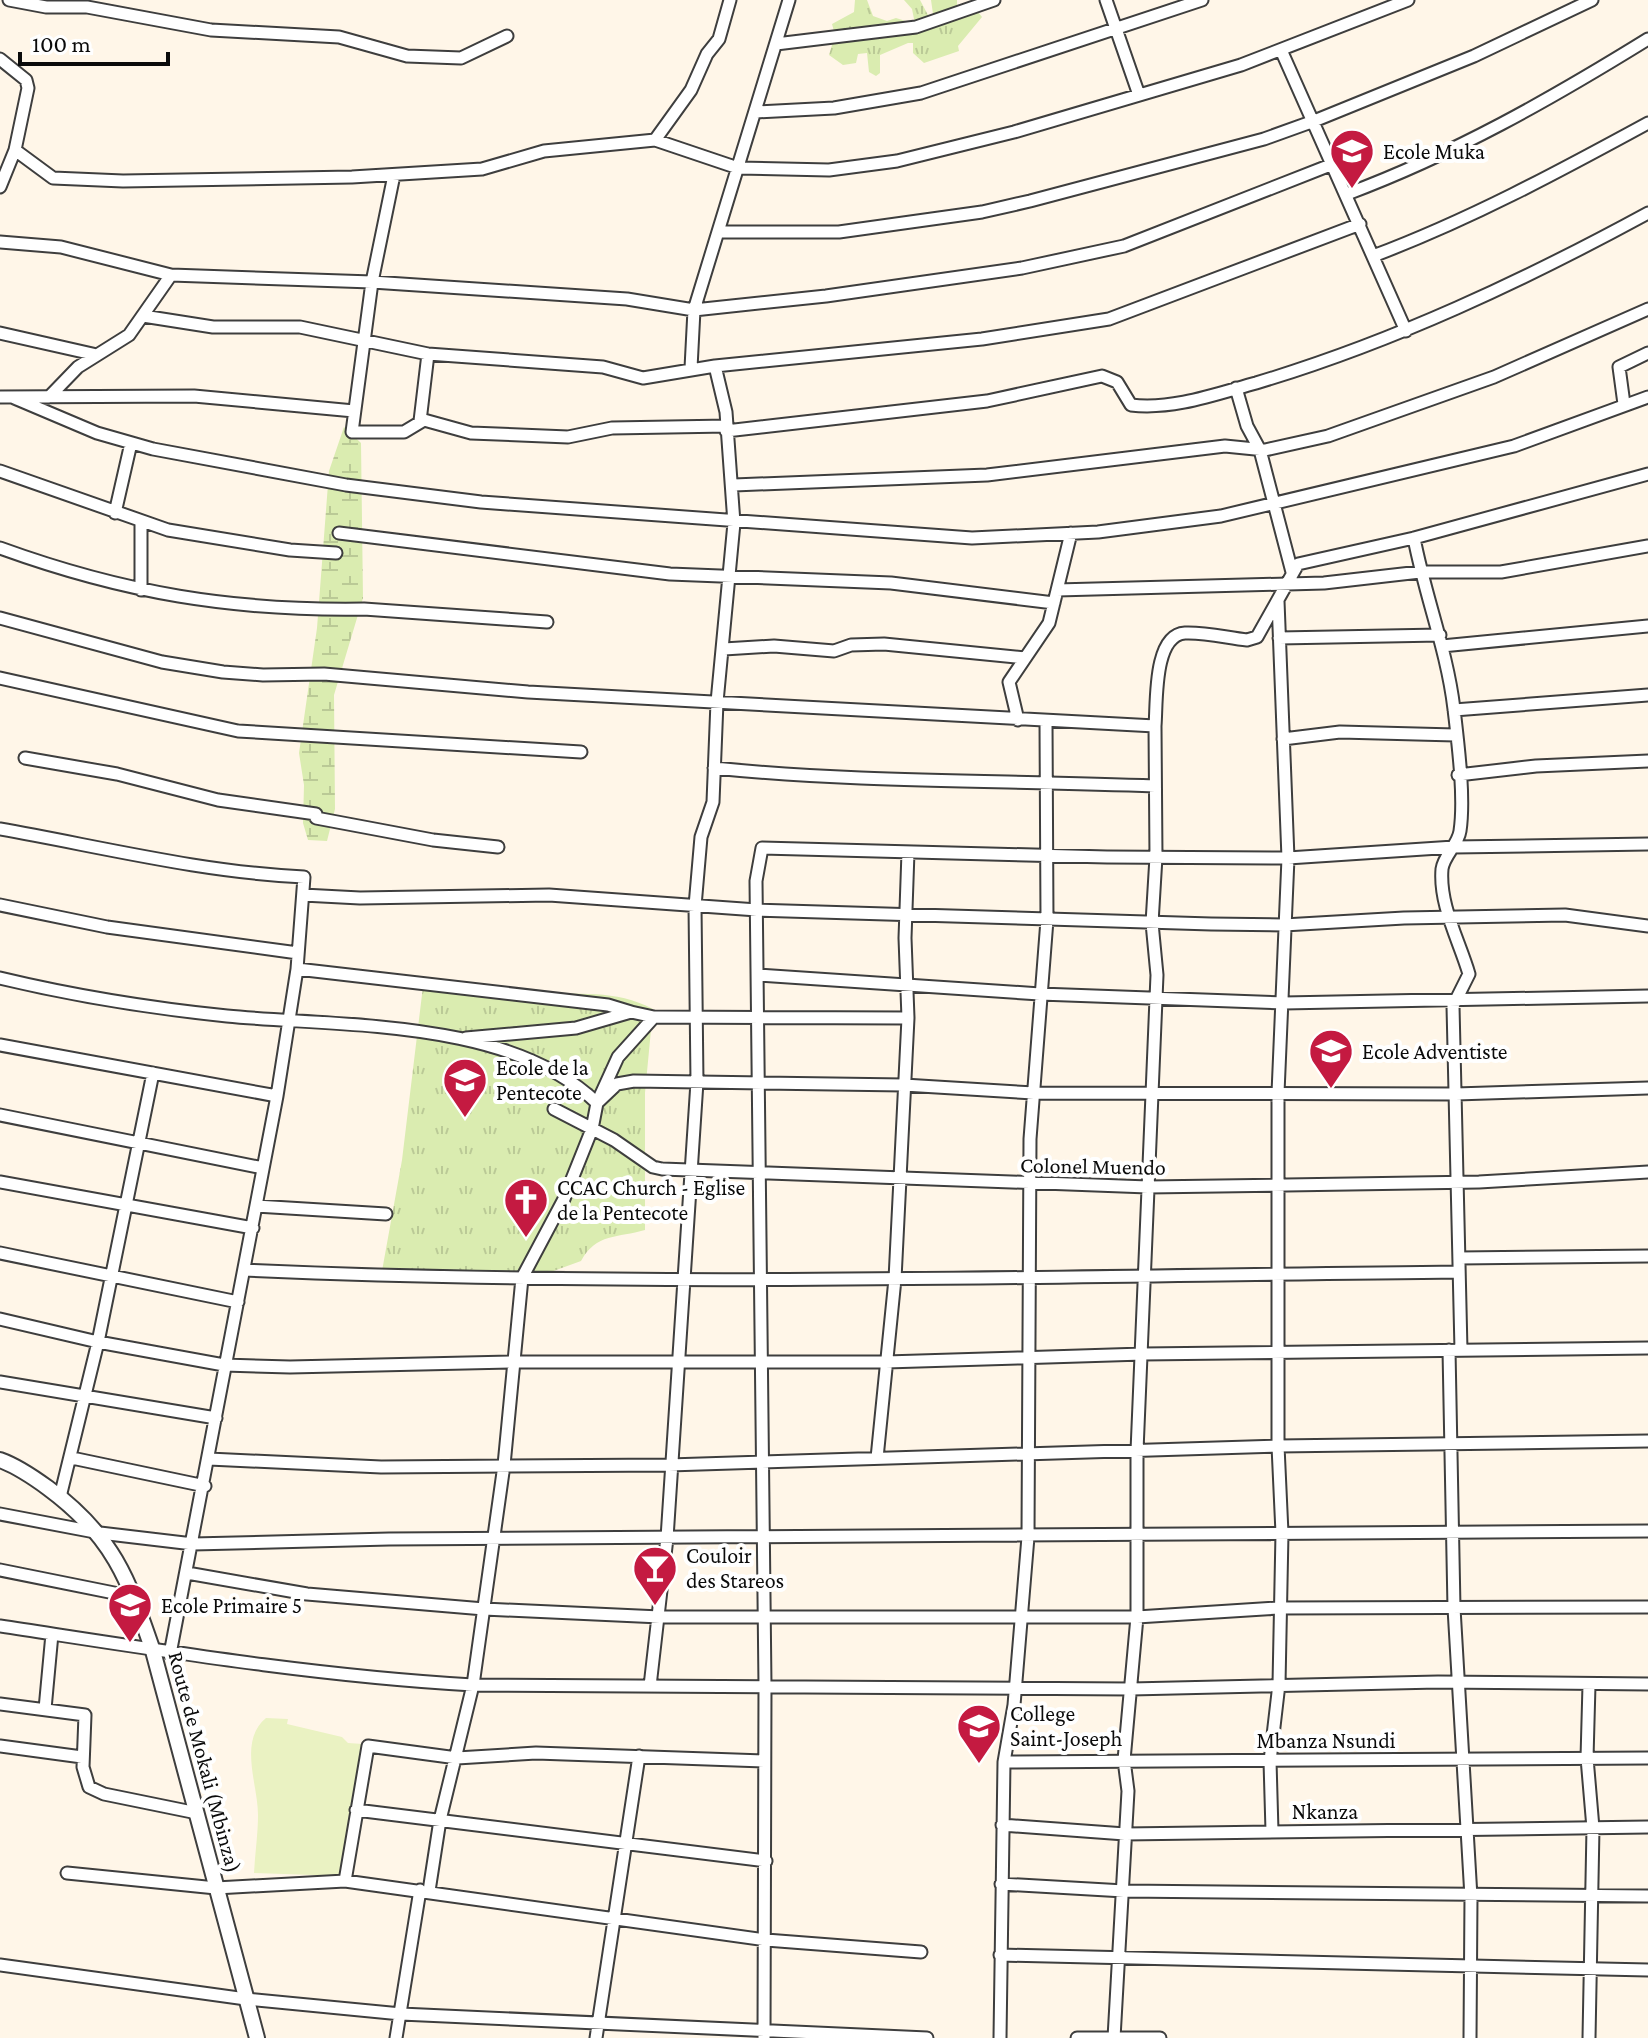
<svg xmlns="http://www.w3.org/2000/svg" width="1648" height="2038" font-family="'Crimson Pro',serif">
  <style>
    .grass { fill: url(#grass-tufts) }
    .wetland { fill: url(#wetland-marsh) }
    .pitch { fill: #eaf2c2 }
    .lines { fill: none; stroke-linecap: round; stroke-linejoin: round }
    .minor-casing { stroke: #3e3e3e; stroke-width: 15 }
    .tertiary-casing { stroke: #3e3e3e; stroke-width: 18 }
    .minor { stroke: #fff; stroke-width: 11 }
    .tertiary { stroke: #fff; stroke-width: 14 }
    .labels { text-anchor: middle; dominant-baseline: central; stroke-width: 8; stroke-linejoin: round; paint-order: stroke }
    .poi-label { font-size: 22px; fill: #0b0b0b; stroke: #fff; text-anchor: start }
    .street-label { font-size: 22px; fill: #0b0b0b; stroke: #fff }
  </style>
  <defs>
    <pattern id="grass-tufts" width="24" height="20" patternUnits="userSpaceOnUse" patternTransform="scale(2)"><rect width="24" height="20" fill="#daecb0"/><path d="M3 7l-1-3M5 7V3M7 7l1-3M15 17l-1-3M17 17v-4M19 17l1-3" fill="none" stroke="#bac996"/></pattern>
    <pattern id="wetland-marsh" width="20" height="14" patternUnits="userSpaceOnUse" patternTransform="scale(2)"><rect width="20" height="14" fill="#daecb0"/><path d="M1 5h8M5 5V1M11 12h8M15 12V8" fill="none" stroke="#bac996"/></pattern>
  </defs>
  <rect width="100%" height="100%" fill="#fff6e8"/>
  <path class="grass" d="M855,0H867L873,16L887,21L896,18L915,24L912,9L904,0H920L928,15L933,14L931,0H957V8H975L982,17L958,46L959,51L924,63L913,53V43H908L880,55V73L876,76L869,72L867,53L858,54L856,63L843,65L829,55L835,35L832,24L854,12Z
    M424,978C461,983 499,991 536,993C578,995 615,989 653,1009L645,1093V1230C618,1238 596,1233 581,1261L548,1273L382,1271L402,1160Z"/>
  <path class="wetland" d="M344,427L361,443L363,598L334,695L335,809L327,841L308,840L303,823L304,785L299,753L317,628L329,471Z"/>
  <path class="pitch" d="M266,1718L288,1719L287,1724L342,1737L348,1743L363,1744L343,1876L254,1873C255,1854 258,1834 258,1815C258,1784 238,1741 266,1718Z"/>
  <g class="lines">
    <g class="minor-casing">
      <path id="minor" d="M9,0L46,7H87L211,30L339,37L407,56L461,58L507,36
        M1106,0L1139,95
        M776,44L916,27L994,0
        M1281,50L1406,331
        M0,59L26,80L28,88L15,150L0,187
        M756,112L834,108L921,93L1202,0
        M655,140L691,90L707,54L719,39L730,0
        M15,150L53,178L123,181L352,177L482,169L544,151L655,140L738,168L829,170L897,161L1014,132L1241,65L1408,0
        M394,175L372,282L352,432H404L424,420L471,433L568,437L612,428L727,426
        M1347,194C1454,154 1551,99 1648,39
        M719,232H839L982,212L1030,201L1264,139L1314,121L1474,56L1592,0
        M0,242L61,247L171,275L372,282L627,299L694,310L826,296L1022,268L1124,246L1333,164
        M1373,256C1469,220 1558,172 1648,123
        M143,316L213,327H300L428,354L603,367L643,378L715,366L726,412L734,523L717,702L713,802L701,837L695,906L697,1082L667,1538L650,1686
        M0,333L97,355
        M715,366L982,339L1109,319L1360,224
        M691,368L694,310L789,0
        M1236,388L1247,426L1260,450L1292,572
        M0,397L194,396L354,411
        M12,397L97,433L153,449L346,485L481,502L972,538L1098,532L1221,516L1514,446L1648,397
        M49,397L78,367L129,335L171,275
        M1624,404L1619,367L1648,353
        M420,421L428,354
        M726,431L987,401L1102,376L1117,382L1131,405C1173,410 1216,394 1256,383C1393,342 1523,281 1648,213
        M0,471L168,530L290,550L336,553
        M734,485L987,475L1225,446L1265,450L1328,436L1494,377L1648,309
        M115,513L131,443
        M141,522V590
        M339,533L670,574L891,583L1054,603
        M1414,538C1425,596 1447,650 1454,709C1458,744 1465,797 1460,831C1458,845 1444,855 1442,869C1439,905 1459,940 1469,974L1453,1006L1461,1350
        M0,548C124,593 232,611 364,609L547,622
        M1057,590L1324,583L1420,572H1501L1648,546
        M0,618L162,662L223,672L263,675L324,674L528,692L1155,726C1157,703 1153,635 1185,633C1205,632 1228,638 1247,640L1257,637L1298,564L1414,538L1648,474
        M1279,638L1440,635
        M1442,646L1648,626
        M724,649L774,646L834,651L851,645L884,644L1025,658
        M0,678L238,731L581,752
        M1454,710L1648,695
        M1018,720L1009,682L1049,623L1071,533
        M1283,739L1340,732L1455,735
        M25,758L117,774L218,800L316,814
        M714,768C861,783 1008,780 1155,786
        M1458,775L1536,766L1648,761
        M316,818L433,840L498,847
        M0,829C102,847 200,872 304,877L297,969L277,1096L170,1654
        M303,895L360,898L549,895L757,910L1211,924L1284,925L1404,918L1565,915L1648,926
        M0,905L107,927L298,953
        M297,969L608,1005L631,1012
        M758,975L1040,994L1284,1003L1648,996
        M0,978C75,996 150,1008 227,1016C341,1027 509,1018 597,1103L617,1084L634,1081L904,1085L1034,1093L1456,1094L1648,1088
        M466,1038L576,1028L631,1012L654,1017
        M0,1045L277,1096
        M153,1073L98,1342L224,1365L290,1367L512,1362H886L1143,1354L1648,1348
        M554,1109L614,1140L653,1167L662,1169L1148,1187L1479,1182L1648,1172
        M0,1115L263,1168
        M0,1182L253,1228
        M256,1206L386,1214
        M0,1253L238,1302
        M1459,1258L1648,1256
        M244,1270C649,1288 1054,1276 1459,1272
        M0,1319L98,1342L60,1497
        M1449,1350L1454,1608L1471,1897L1470,2038
        M0,1382L216,1418
        M72,1458L205,1486
        M877,1458L895,1279L908,1018L905,938L908,852
        M209,1459L381,1467L669,1465L1278,1446L1648,1441
        M0,1514L100,1533L193,1544L389,1539L1648,1531
        M0,1570L134,1597
        M187,1573L307,1594L484,1609L660,1617H1137L1278,1608L1648,1607
        M0,1626C158,1650 314,1676 473,1685L1131,1689L1438,1682L1648,1684
        M0,1704L85,1715L83,1767L89,1787L104,1794L197,1813
        M45,1709L52,1634
        M0,1746L82,1757
        M1004,1762L1648,1758
        M356,1810L766,1861
        M1002,1825L1125,1834L1648,1827
        M1272,1831L1270,1761L1279,1684L1282,1533L1278,1446V1093L1288,858L1278,601
        M67,1873L216,1888L345,1881L766,1940L921,1952
        M345,1881L368,1746L457,1758L536,1753L764,1761
        M1001,1884L1124,1891L1648,1896
        M429,1891L440,1820L473,1685L504,1465L522,1278L564,1199L592,1129L597,1103L618,1057L654,1017L908,1018
        M1000,1955L1648,1970
        M0,1965L246,1999L401,2014L927,2038
        M396,2038L420,1890
        M596,2038L639,1756
        M764,2038L765,1686L756,881L762,848L1107,857L1288,858L1454,847L1648,844
        M1000,2038L1004,1762L1014,1705L1028,1537L1030,1139L1047,920L1046,721
        M1077,2038H1160
        M1114,2038L1128,1791L1124,1760L1137,1617V1451L1157,975L1152,923L1156,857L1155,726
        M1589,2038L1593,1828L1587,1758L1589,1685"/>
    </g>
    <g class="tertiary-casing">
      <path id="tertiary" d="M0,1460C17,1466 33,1477 48,1488C113,1536 128,1578 153,1651L257,2038"/>
    </g>
    <use href="#minor" class="minor"/>
    <use href="#tertiary" class="tertiary"/>
  </g>
  <defs>
    <g id="school-pin" transform="scale(2.3)"><path d="M0 17L-7.5 6A9.5 9.5 0 1 1 7.5 6Z" fill="#c41a41" stroke="#fff"/><path d="M0-5L7-2L0 1L-7-2ZM-4 1L0 2.5L4 1V4Q0 6-4 4Z" fill="#fff"/></g>
    <g id="church-pin" transform="scale(2.3)"><path d="M0 17L-7.5 6A9.5 9.5 0 1 1 7.5 6Z" fill="#c41a41" stroke="#fff"/><path d="M-1.2-6h2.4v3.5h3.3v2.4h-3.3V6h-2.4V-.1h-3.3v-2.4h3.3Z" fill="#fff"/></g>
    <g id="bar-pin" transform="scale(2.3)"><path d="M0 17L-7.5 6A9.5 9.5 0 1 1 7.5 6Z" fill="#c41a41" stroke="#fff"/><path d="M-6-5H6L.8 .8V4.5H3.5V6h-7V4.5H-.8V.8Z" fill="#fff"/></g>
  </defs>
  <g fill-rule="evenodd">
    <use href="#school-pin" x="1352" y="151"/>
    <use href="#school-pin" x="1331" y="1051"/>
    <use href="#school-pin" x="465" y="1080"/>
    <use href="#church-pin" x="526" y="1200"/>
    <use href="#bar-pin" x="655" y="1568"/>
    <use href="#school-pin" x="130" y="1605"/>
    <use href="#school-pin" x="979" y="1726"/>
  </g>
  <g class="labels">
    <g class="poi-label">
      <text x="1383" y="151">Ecole Muka</text>
      <text x="1362" y="1051">Ecole Adventiste</text>
      <text x="496" y="1067">Ecole de la<tspan x="496" dy="25">Pentecote</tspan></text>
      <text x="557" y="1187">CCAC Church - Eglise<tspan x="557" dy="25">de la Pentecote</tspan></text>
      <text x="686" y="1555">Couloir<tspan x="686" dy="25">des Stareos</tspan></text>
      <text x="161" y="1605">Ecole Primaire 5</text>
      <text x="1010" y="1713">College<tspan x="1010" dy="25">Saint-Joseph</tspan></text>
    </g>
    <g class="street-label">
      <text transform="translate(1093 1166) rotate(1)">Colonel Muendo</text>
      <text x="1326" y="1740">Mbanza Nsundi</text>
      <text transform="translate(205 1762) rotate(75)">Route de Mokali (Mbinza)</text>
      <text x="1325" y="1811">Nkanza</text>
    </g>
  </g>
  <path d="M20 52v12h148v-12" fill="none" stroke="#0b0b0b" stroke-width="4"/>
  <text x="32" y="52" font-size="24" fill="#0b0b0b" stroke="#ffffff" stroke-width="6" paint-order="stroke">100 m</text>
</svg>
